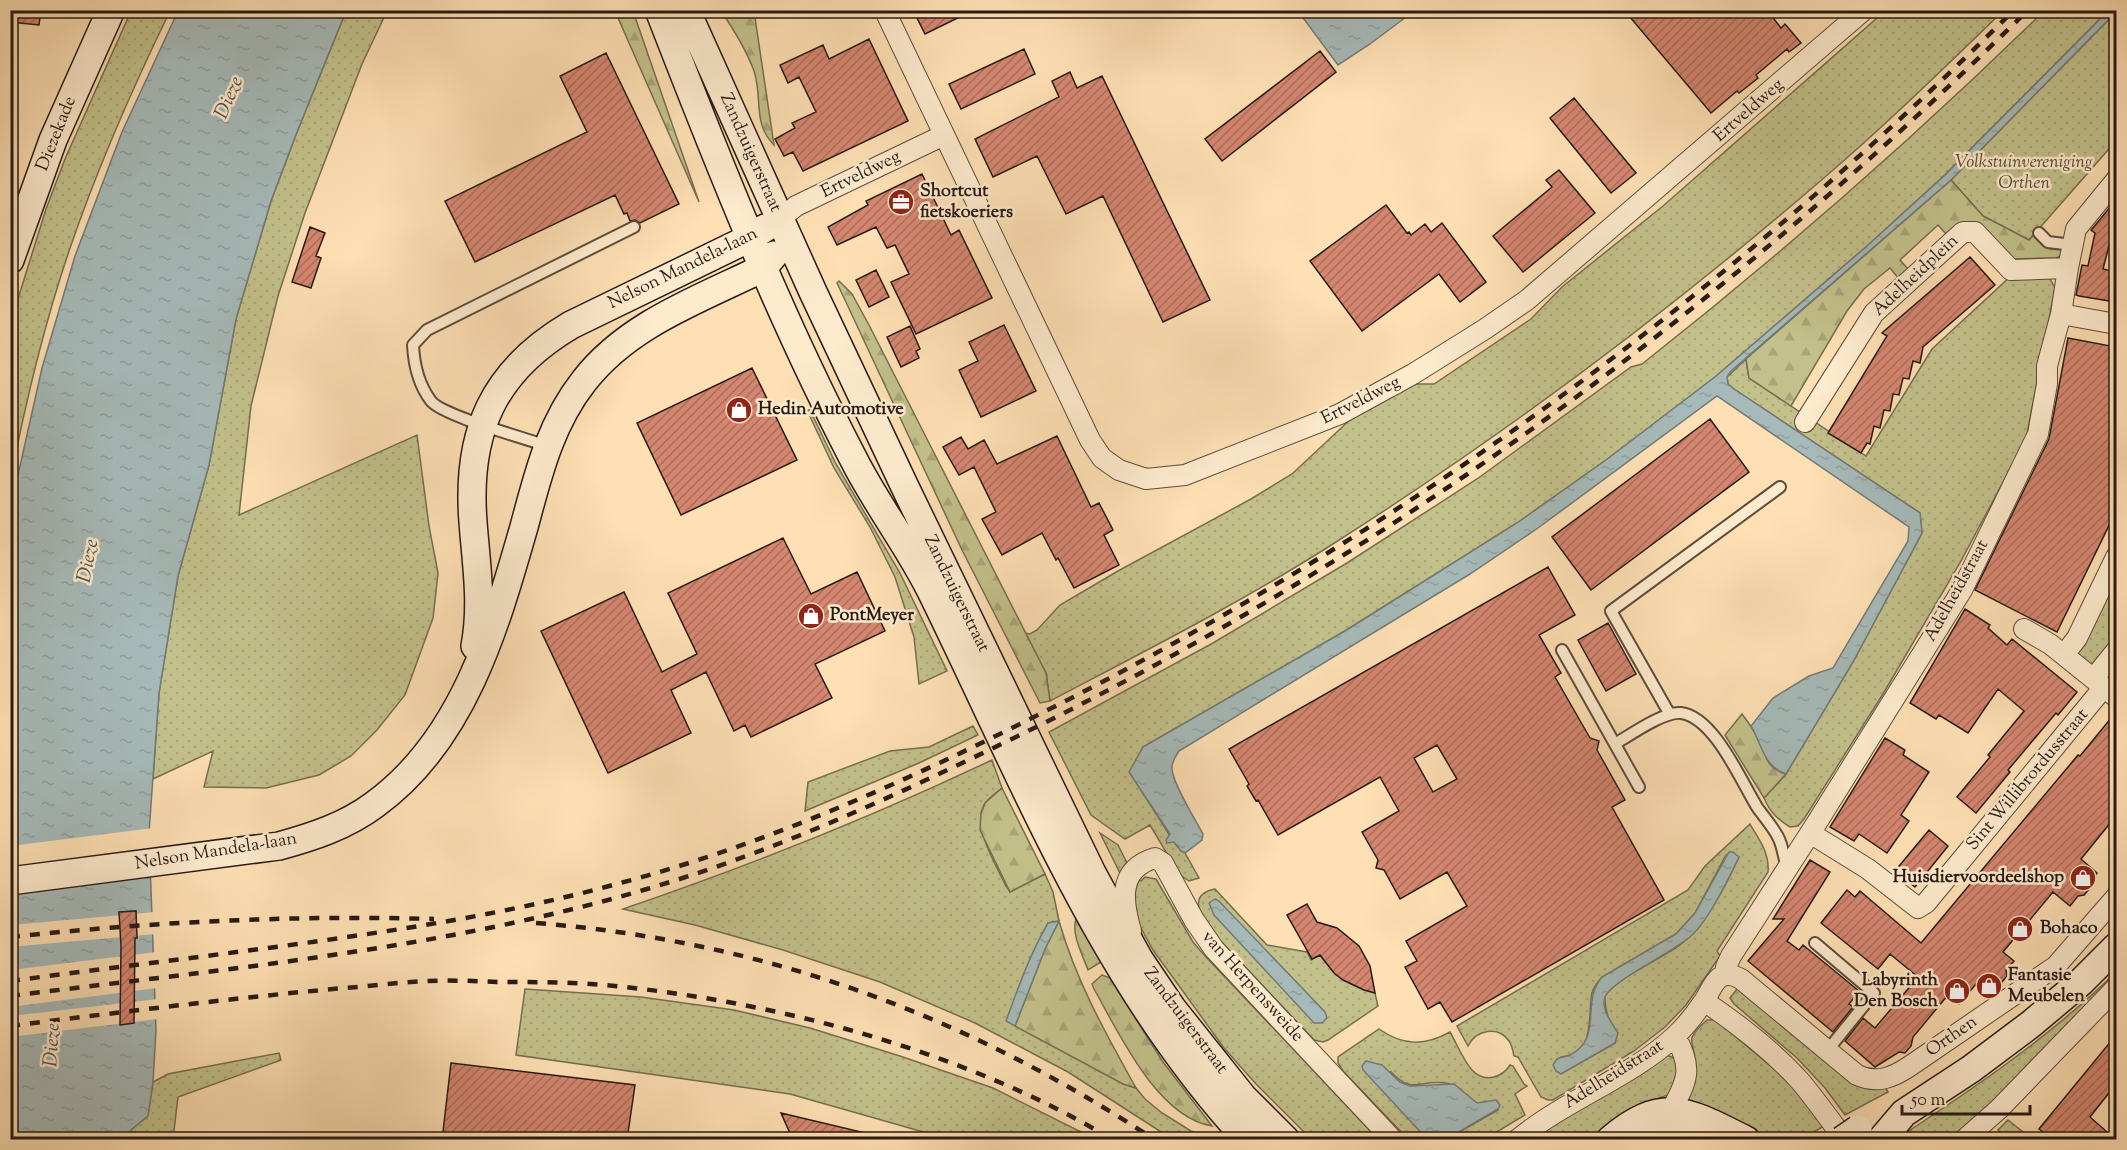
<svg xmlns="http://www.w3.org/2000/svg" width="2127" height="1150" font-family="'Sorts Mill Goudy',serif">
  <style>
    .green { fill: url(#green-dots); stroke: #756e50; stroke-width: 1.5; fill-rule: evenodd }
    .forest { fill: url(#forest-firs); stroke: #756e50; stroke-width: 1.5 }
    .water { fill: url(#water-ripples); stroke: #737a77; stroke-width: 1.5; fill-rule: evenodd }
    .pier { fill: #fee0b4 }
    .building { fill: url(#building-hatch); stroke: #271a15; stroke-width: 1.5; fill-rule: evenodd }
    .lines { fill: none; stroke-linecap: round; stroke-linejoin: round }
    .lane-casing { stroke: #5d4c3d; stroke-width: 14 }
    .street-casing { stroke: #5d4c3d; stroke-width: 22 }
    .secondary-casing { stroke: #271a15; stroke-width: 30 }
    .lane { stroke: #feebce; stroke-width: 10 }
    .street { stroke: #feebce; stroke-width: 20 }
    .secondary { stroke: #feebce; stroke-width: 27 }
    .rail { stroke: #271a15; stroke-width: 4.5; stroke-dasharray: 10 10; stroke-linecap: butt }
    .secondary-bridge-casing { stroke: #271a15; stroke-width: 30; stroke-linecap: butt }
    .secondary-bridge { stroke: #feebce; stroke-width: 27 }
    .labels { text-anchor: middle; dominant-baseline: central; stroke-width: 5; stroke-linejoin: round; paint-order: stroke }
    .street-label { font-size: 18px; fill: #271a15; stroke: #feebce }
    .park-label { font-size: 18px; font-style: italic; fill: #564c38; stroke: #feebce }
    .poi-label { font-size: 18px; font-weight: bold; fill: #271a15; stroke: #feebce; text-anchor: start }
    .water-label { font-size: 20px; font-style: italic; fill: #53524e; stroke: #feebce }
  </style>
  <defs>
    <pattern id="green-dots" width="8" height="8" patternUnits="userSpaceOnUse" patternTransform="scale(1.5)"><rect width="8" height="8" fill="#c3c18b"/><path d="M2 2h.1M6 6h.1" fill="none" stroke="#a8a577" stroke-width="1.8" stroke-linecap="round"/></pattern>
    <pattern id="forest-firs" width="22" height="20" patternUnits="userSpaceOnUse" patternTransform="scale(1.5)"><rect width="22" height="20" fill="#c3c18b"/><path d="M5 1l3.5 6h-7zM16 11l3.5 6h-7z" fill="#a8a577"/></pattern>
    <pattern id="water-ripples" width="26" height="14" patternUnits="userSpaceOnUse" patternTransform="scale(1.5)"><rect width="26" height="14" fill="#a6bab9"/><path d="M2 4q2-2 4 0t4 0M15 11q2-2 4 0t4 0" fill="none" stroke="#8f9f9e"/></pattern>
    <pattern id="building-hatch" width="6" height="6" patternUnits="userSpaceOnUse" patternTransform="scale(1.5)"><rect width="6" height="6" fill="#d58670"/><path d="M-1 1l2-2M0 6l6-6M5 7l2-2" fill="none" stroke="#ad6d5b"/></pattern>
  </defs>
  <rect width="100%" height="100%" fill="#fee0b4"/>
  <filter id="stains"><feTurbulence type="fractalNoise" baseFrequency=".00333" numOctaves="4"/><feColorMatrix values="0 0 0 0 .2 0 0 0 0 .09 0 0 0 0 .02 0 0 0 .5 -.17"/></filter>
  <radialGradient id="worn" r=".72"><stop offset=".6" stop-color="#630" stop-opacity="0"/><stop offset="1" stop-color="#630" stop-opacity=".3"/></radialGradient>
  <path class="green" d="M131,11H170C132,89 97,169 69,251C44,325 26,400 11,477V321L46,209L65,159Z
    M346,11H387L362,64L305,213L278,296L251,406L239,515L417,435L429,526L438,573L433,618L405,695L377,730L351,756L319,775L266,788L204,787L213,751L153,779L159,693L178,576L209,465L236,319L271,201L297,132Z
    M1885,11H2003C1945,67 1887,124 1825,177C1671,310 1507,433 1336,542C1244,601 1147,650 1050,701L1046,673L1024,633L1030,634L1037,630L1060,605L1118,571L1251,499L1292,474L1355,415L1413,384H1434L1531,319L1562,287L1663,206Z
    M2044,11H2108L1945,175L1867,246L1715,377L1606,460L1517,523L1345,631L1143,747L1130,773L1174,842L1181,851L1185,853L1199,878L1189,881L1179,874L1150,825L1125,839L1091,815L1049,732L1213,643L1347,563L1477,479L1631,367L1642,364C1783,253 1916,136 2044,11Z
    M2116,12V141L2029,240L1983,216L1951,180Z
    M2012,275L2049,277L2055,288L2027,434L2018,454L1961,561L1883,694L1804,819L1798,826L1790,827C1777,819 1770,812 1764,798L1786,774L1853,662L1922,533L1920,513L1734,389L1728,384L1727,377L1746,359L1749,378L1866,456L1932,349Z
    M807,410H810L836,464L900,573L947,671L919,684L914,637L895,577L870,527L834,468Z
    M2116,569V639L2098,661L2091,665L2078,657L2077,652Z
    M973,726L978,735L919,763L805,811L808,782L890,751L929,747Z
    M992,760L1002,788C996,793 988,798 984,805C972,827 996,865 1006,886L1010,892L1045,874L1053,892L1059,921L1048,923L1123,1084L1136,1088L1145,1099L1162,1113L1191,1131L1211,1139H1172L1068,1072L975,1023L880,982L783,950L695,925L623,909C749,866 872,817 992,760Z
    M1750,824C1759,840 1770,853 1768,872L1717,951L1720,956L1686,1005L1665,1027L1634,1051L1553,1100H1548L1541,1097L1518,1057L1514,1056C1513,1051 1512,1045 1509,1041C1498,1025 1476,1030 1468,1046L1457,1026L1688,890L1705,866ZM1726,855L1739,857C1725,887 1707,924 1680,945C1663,958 1617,978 1606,994C1601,1001 1613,1032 1615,1043L1561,1074L1556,1071L1561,1057C1597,1054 1587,1017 1592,993C1594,986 1598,982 1602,977L1676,934L1695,913Z
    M1100,833L1118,845L1127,863L1122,877Z
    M1145,877L1156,879L1193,942L1205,956L1378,1139H1316L1311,1135L1309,1137L1256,1084L1224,1048L1153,950L1135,917L1132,906L1138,880L1141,881Z
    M1215,889L1267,945L1307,952L1311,960L1320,955C1334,975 1351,987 1375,993L1378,1006L1328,1040L1323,1042L1314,1040L1218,938C1211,928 1186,902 1206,892C1209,890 1212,890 1215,889Z
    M2116,972V975L2037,1060L1952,1139L1895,1140C1973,1089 2050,1037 2116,972Z
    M1742,988L1885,1087L1888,1092L1845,1115L1825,1088L1797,1058L1734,1004L1730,998L1737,989Z
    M525,989L641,997L734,1010L810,1028L900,1056L993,1088L1095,1139H948L790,1094L516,1055Z
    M1707,1020H1716L1786,1079L1824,1126C1817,1130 1810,1135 1803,1137C1774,1147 1714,1112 1686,1100C1689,1090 1695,1078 1695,1067C1697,1039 1680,1044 1707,1020Z
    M1379,1029C1403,1046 1425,1046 1450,1032C1457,1044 1463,1060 1472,1070C1484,1083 1502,1078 1510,1065L1513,1066L1524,1084L1527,1086L1515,1094L1525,1115L1485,1139H1447L1498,1110C1489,1105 1486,1105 1476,1103C1465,1099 1462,1086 1446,1083C1419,1079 1413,1096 1390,1071L1427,1139H1408L1343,1071L1338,1063V1057Z
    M279,1053L281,1060L178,1097L173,1139L130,1140L131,1130L148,1115L153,1082L168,1074Z
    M1666,1055L1675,1058L1680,1072L1668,1095L1636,1106L1594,1139L1530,1140Z
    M2008,1120L2032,1139H2010L1998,1130Z"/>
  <path class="forest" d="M615,11H633L699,202Z
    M721,11H754L774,145C752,123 763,97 754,71C746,49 734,30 721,11Z
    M1951,180L1983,216L2029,240L2034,234L2049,246L2064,249L2061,256L2056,258L2011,259L1986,233L1947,235L1938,225L1900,260L1909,270L1899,279L1890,268L1864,289L1847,311L1791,406L1749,378L1746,359Z
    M839,281L852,294L869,325L1046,673L1050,701L1040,703L962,550L837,283Z
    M1742,714C1748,722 1754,730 1758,738C1767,756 1765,768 1786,774L1764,798L1725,735Z
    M1002,788L1045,874L1010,892L980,830L981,814L985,803Z
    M1076,919L1101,962L1088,970C1083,956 1071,934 1076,919Z
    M1059,921C1076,981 1106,1034 1136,1088L1123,1084L1015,1026L1045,949Z
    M1102,975L1110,978L1163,1062L1212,1126C1157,1117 1119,1033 1094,989L1092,984Z"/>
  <path class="water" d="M178,11H346L297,132L271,201L236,319L209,465L178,576L159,693L149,833L156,1030L153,1082L148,1116L131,1130L130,1139L11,1140V506L42,368L75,256L122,132ZM136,911L137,938L121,939L119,912ZM135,953L131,999L135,1000L134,1023L121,1025L120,1001H123L120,988V956Z
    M1298,11H1414L1370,44L1338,65Z
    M2108,11L2116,12L1951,180L1731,371L1727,377L1728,384L1734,389L1920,513L1922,533L1853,662L1786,774C1764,767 1762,745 1751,726L1773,698L1809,676L1833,668L1908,541L1909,527L1717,396L1538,528L1470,574L1179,751C1176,756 1171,762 1172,769C1173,784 1195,819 1203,834L1202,840L1185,853L1181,851L1174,842L1167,843L1166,840L1170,834L1129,772L1143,747L1345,631L1517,523L1606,460L1715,377L1867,246L1945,175Z
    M1729,852H1733L1739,857C1729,878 1708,921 1692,935C1674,952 1615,979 1606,995C1599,1007 1612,1023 1618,1033L1615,1043L1561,1074L1556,1071L1553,1065L1557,1059C1561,1057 1566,1057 1570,1055C1604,1037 1580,1003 1602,977L1676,934L1695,913Z
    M1215,899L1219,901L1325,1012L1327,1018L1322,1023H1314L1214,915L1209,903Z
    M1059,921L1045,949L1015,1026L1006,1021C1018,988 1030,954 1048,923Z
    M1366,1061L1382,1065L1400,1082L1410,1086L1454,1084L1477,1103L1496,1100L1500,1105L1498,1109L1447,1139H1427L1363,1070L1362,1066Z"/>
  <path class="pier" d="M153,828L154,875L10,892L11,846Z
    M155,912L156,934L10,947L11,925Z
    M156,952L157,988L10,1007L11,970Z
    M158,999V1019L10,1037L11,1016Z"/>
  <path class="building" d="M10,10H41L39,25L10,22Z
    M923,10H974L925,34L915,14Z
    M1624,10H1746L1751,17L1759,10H1767L1781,28L1785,24L1801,43L1789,52L1787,49L1756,75L1758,78L1739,93L1737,91L1711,113Z
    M869,39L908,121L803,171L793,152L784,156L775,139L795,128L792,123L816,112L799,77L788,83L780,65L823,45L829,59Z
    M1024,49L1035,74L961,109L949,84Z
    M1320,51L1336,72L1222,161L1205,139Z
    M606,53L679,204L640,223L635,220L630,221L627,213L624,214L615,195L475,262L445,201L587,132L560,76Z
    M1070,72L1077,88L1102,76L1210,300L1163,322L1103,196L1066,214L1037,156L993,177L975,139L1059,97L1052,81Z
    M1574,98L1636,173L1611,193L1550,118Z
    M1559,170L1595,213L1523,272L1493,236L1552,187L1546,180Z
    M922,174L951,235L959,230L992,298L916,334L891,282L909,274L895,245L887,248L876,227L837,245L828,227L868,205L866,201Z
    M2116,200V233L2113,230L2103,269L2116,272V302L2079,296L2076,295L2082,265L2088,266L2095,233L2091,230Z
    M1386,205L1407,233L1409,232L1411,235L1425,224L1431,232L1442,223L1486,282L1460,302L1439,274L1362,331L1310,261Z
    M310,227L325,233L316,256L321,258L311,288L292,282Z
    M1970,257L1995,285L1923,347L1920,363L1913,361L1909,379L1903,378L1899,395L1893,394L1890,411L1884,410L1880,428L1874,426L1870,444L1867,443L1861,453L1828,433L1887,336L1882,333Z
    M876,270L889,297L869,307L856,280Z
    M1004,325L1036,391L981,417L959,370L978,361L969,342Z
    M910,326L920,349L916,351L919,358L901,367L887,337Z
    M2068,338L2116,347V511L2057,632L1975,590L2049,439Z
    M752,368L797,460L681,515L637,423Z
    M1710,419L1749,472L1591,590L1552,537Z
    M1057,436L1091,507L1099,503L1113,530L1104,535L1119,565L1074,588L1058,558L1056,560L1042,533L1002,555L982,519L996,512L974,467L959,475L943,447L961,437L968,449L984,440L997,464Z
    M783,538L811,594L857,572L885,631L815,664L832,698L751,737L745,725L734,731L706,672L671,690L691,733L608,773L541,631L624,592L662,672L697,654L668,593Z
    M1548,567L1575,615L1539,635L1561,673L1555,677L1590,738L1599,741L1597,750L1625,800L1612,807L1664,900L1452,1022L1440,1002L1428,1009L1405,967L1417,961L1406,941L1467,906L1447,872L1400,899L1384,870L1376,868L1378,860L1362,832L1399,811L1380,777L1278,835L1258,800L1256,801L1247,786L1249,784L1229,749ZM1437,745L1457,779L1433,792L1414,758Z
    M1965,609L1990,625L1988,628L2007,645L2012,639L2077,692L2058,715L2056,713L2008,770L2010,772L1976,813L1957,797L1990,757L1988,755L2024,711L1998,689L1968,733L1939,715L1936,719L1910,703Z
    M1608,623L1636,674L1606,691L1578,640Z
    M2116,712V816L2081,859L2097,873L2089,882L2090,888L2084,895L2078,896L2070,906L2053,892L2003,952L2014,961L2006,970L2007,976L2001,983L1994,985L1987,993L1976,984L1959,1004L1948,995L1913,1037L1911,1046L1905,1053L1899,1052L1875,1067L1845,1041L1863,1018L1875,1028L1918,977L1890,954L1878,969L1821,923L1847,890L1855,897L1860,891L1921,943L2078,755L2080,756Z
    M1885,738L1905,750L1903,755L1929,772L1901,815L1909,821L1887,853L1859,834L1854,841L1830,827Z
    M1929,830L1948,846L1915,887L1895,871Z
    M1810,860L1830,872L1787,941L1799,950L1803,945L1859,991L1849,1004L1853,1007L1833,1032L1748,961L1784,919H1773Z
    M1307,904L1317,922L1337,928L1359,946L1370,966L1375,993L1364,990L1343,980L1334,973L1320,955L1312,959L1287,915Z
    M136,911L137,938H135L134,1023L120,1025L121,946L119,912Z
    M2116,1035V1084L2090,1117L2116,1140H2040L2044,1133L2039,1129Z
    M451,1063L635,1085L627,1140H442Z
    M781,1113L874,1135V1140H793Z"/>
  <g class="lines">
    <g class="lane-casing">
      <path id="lane" d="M2039,233L2048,242L2073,245
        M547,446C525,438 443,416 431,401C418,384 414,365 413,345L427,330L634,227
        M1562,650L1639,787
        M1669,713L1611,611L1780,487
        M1615,744C1630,735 1664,711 1681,713C1714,717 1741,781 1757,807C1764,817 1773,827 1778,837C1783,846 1784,859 1787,868
        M1815,943L1874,993L1827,1051"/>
    </g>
    <g class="street-casing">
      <path id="street" d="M886,13L1090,440L1102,458L1119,470L1146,479L1185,475L1340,414L1413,374L1485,329L1527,300L1864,10
        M780,219L796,206L944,135
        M2061,314L2116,324
        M1805,422L1874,313L1963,232H1975L2011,270L2068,268
        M2024,629L2050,644L2116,697
        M2064,655L2077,638L2116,557
        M2094,678L2116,651
        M1810,833L1868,869L1918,908L1926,903L2104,687
        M1131,931C1122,900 1118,869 1155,858L1163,863L1194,920L1214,949L1393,1140
        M1727,975L1726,967L1731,956L1816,824L1962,590L2038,434L2047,384V366L2061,314L2068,268L2076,229L2116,180
        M1704,1001C1738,1024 1772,1050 1800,1081C1816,1100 1830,1120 1845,1140
        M1671,1110C1688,1081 1693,1067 1675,1036
        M1517,1140C1565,1100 1628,1079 1674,1037C1685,1027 1696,1013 1704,1001C1709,994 1712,984 1719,978C1726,973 1734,975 1741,979L1857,1075C1877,1084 1892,1078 1910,1066L2056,966L2116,897
        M1964,1140L1999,1109L2116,988"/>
    </g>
    <g class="secondary-casing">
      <path id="secondary" d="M659,10C718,162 778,314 853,458C876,504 908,545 931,591C1024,780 1103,984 1248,1140
        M686,10L813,292L905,487L1092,873L1139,959L1172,1008L1243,1097L1286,1140
        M10,260L53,140L111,10
        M475,646C483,604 476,563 473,522C466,432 493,371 571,325L750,238L765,228
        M10,881L279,846C312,837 346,826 374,805C463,741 495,628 524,527C538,475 550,424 584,381C628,324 700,299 763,268L774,255
        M1610,1140C1663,1094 1690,1112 1746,1140
        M1656,1140C1671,1134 1684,1133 1699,1140
        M1881,1140L1904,1113L1971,1069L2031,1024L2081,982L2116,947"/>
    </g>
    <use href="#lane" class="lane"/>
    <use href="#street" class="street"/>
    <use href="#secondary" class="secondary"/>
    <path class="rail" d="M536,923C764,941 964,1014 1155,1140
      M10,937C151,922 292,915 434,919
      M10,981C101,969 192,958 283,946C393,931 502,915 609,886C761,847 905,782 1044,712C1402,531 1729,294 2014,10
      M10,996C224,969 440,950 647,889C780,850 906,791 1030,730C1404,545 1732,302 2028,10
      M10,1026C122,1012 233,998 344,988C372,986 401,982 429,981C452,980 475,981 497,982C533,982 569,982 605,985C775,1001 966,1051 1113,1140"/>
    <g class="secondary-bridge-casing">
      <path id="secondary-bridge" d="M1842,1140L1858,1129"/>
    </g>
    <use href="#secondary-bridge" class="secondary-bridge"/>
  </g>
  <defs>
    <g id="office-disc" transform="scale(1.35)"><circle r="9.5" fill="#8f2418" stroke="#feebce"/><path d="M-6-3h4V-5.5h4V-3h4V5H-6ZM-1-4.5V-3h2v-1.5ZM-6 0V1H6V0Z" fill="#fff"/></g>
    <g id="shop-disc" transform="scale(1.35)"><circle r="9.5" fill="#8f2418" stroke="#feebce"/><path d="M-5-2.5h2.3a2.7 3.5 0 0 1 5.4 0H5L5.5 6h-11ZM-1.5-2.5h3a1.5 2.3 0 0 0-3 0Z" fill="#fff"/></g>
  </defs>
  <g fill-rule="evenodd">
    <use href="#office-disc" x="901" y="202"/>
    <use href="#shop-disc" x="739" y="410"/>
    <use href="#shop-disc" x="811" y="616"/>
    <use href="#shop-disc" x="2083" y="878"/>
    <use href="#shop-disc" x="2020" y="929"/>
    <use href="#shop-disc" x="1989" y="986"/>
    <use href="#shop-disc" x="1957" y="991"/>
  </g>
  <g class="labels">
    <g class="street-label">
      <text transform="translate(1749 111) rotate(-41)">Ertveldweg</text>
      <text transform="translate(57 134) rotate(-68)">Diezekade</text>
      <text transform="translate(750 153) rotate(66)">Zandzuigerstraat</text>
      <text transform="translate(861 175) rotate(-26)">Ertveldweg</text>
      <text transform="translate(683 269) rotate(-26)">Nelson Mandela-laan</text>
      <text transform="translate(1916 276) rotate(-43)">Adelheidplein</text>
      <text transform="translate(1361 401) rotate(-27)">Ertveldweg</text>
      <text transform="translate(1957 591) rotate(-61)">Adelheidstraat</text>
      <text transform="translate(956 594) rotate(64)">Zandzuigerstraat</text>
      <text transform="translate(2028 780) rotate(-50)">Sint Willibrordusstraat</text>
      <text transform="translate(216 852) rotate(-9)">Nelson Mandela-laan</text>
      <text transform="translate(1252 987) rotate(48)">van Herpensweide</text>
      <text transform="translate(1185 1021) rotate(53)">Zandzuigerstraat</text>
      <text transform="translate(1952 1037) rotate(-35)">Orthen</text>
      <text transform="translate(1614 1075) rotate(-32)">Adelheidstraat</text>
    </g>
    <g class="park-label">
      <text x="2024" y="163">Volkstuinvereniging<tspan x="2024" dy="21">Orthen</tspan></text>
    </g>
    <g class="poi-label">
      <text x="920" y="192">Shortcut<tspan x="920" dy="21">fietskoeriers</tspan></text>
      <text x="758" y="410">Hedin Automotive</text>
      <text x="830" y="616">PontMeyer</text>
      <text x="2064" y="878" text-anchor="end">Huisdiervoordeelshop</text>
      <text x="2040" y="929">Bohaco</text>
      <text x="2008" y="976">Fantasie<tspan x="2008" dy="21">Meubelen</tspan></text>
      <text x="1938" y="981" text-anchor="end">Labyrinth<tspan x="1938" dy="21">Den Bosch</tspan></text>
    </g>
    <g class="water-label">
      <text transform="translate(230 98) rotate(-67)">Dieze</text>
      <text transform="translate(89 561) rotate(-79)">Dieze</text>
      <text transform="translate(53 1045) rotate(-87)">Dieze</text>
    </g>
  </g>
  <rect width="2127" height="1150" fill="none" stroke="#fee0b4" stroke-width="36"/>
  <rect x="12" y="12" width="2103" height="1126" fill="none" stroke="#271a15" stroke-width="3"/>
  <rect x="18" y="18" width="2091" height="1114" fill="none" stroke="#271a15" stroke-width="1.5"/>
  <path d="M1902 1105v9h128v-9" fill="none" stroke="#271a15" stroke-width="3"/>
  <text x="1911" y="1105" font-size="18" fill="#271a15" stroke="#feebce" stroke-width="4.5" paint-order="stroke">50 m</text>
  <rect width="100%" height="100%" filter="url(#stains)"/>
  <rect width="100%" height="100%" fill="url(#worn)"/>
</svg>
